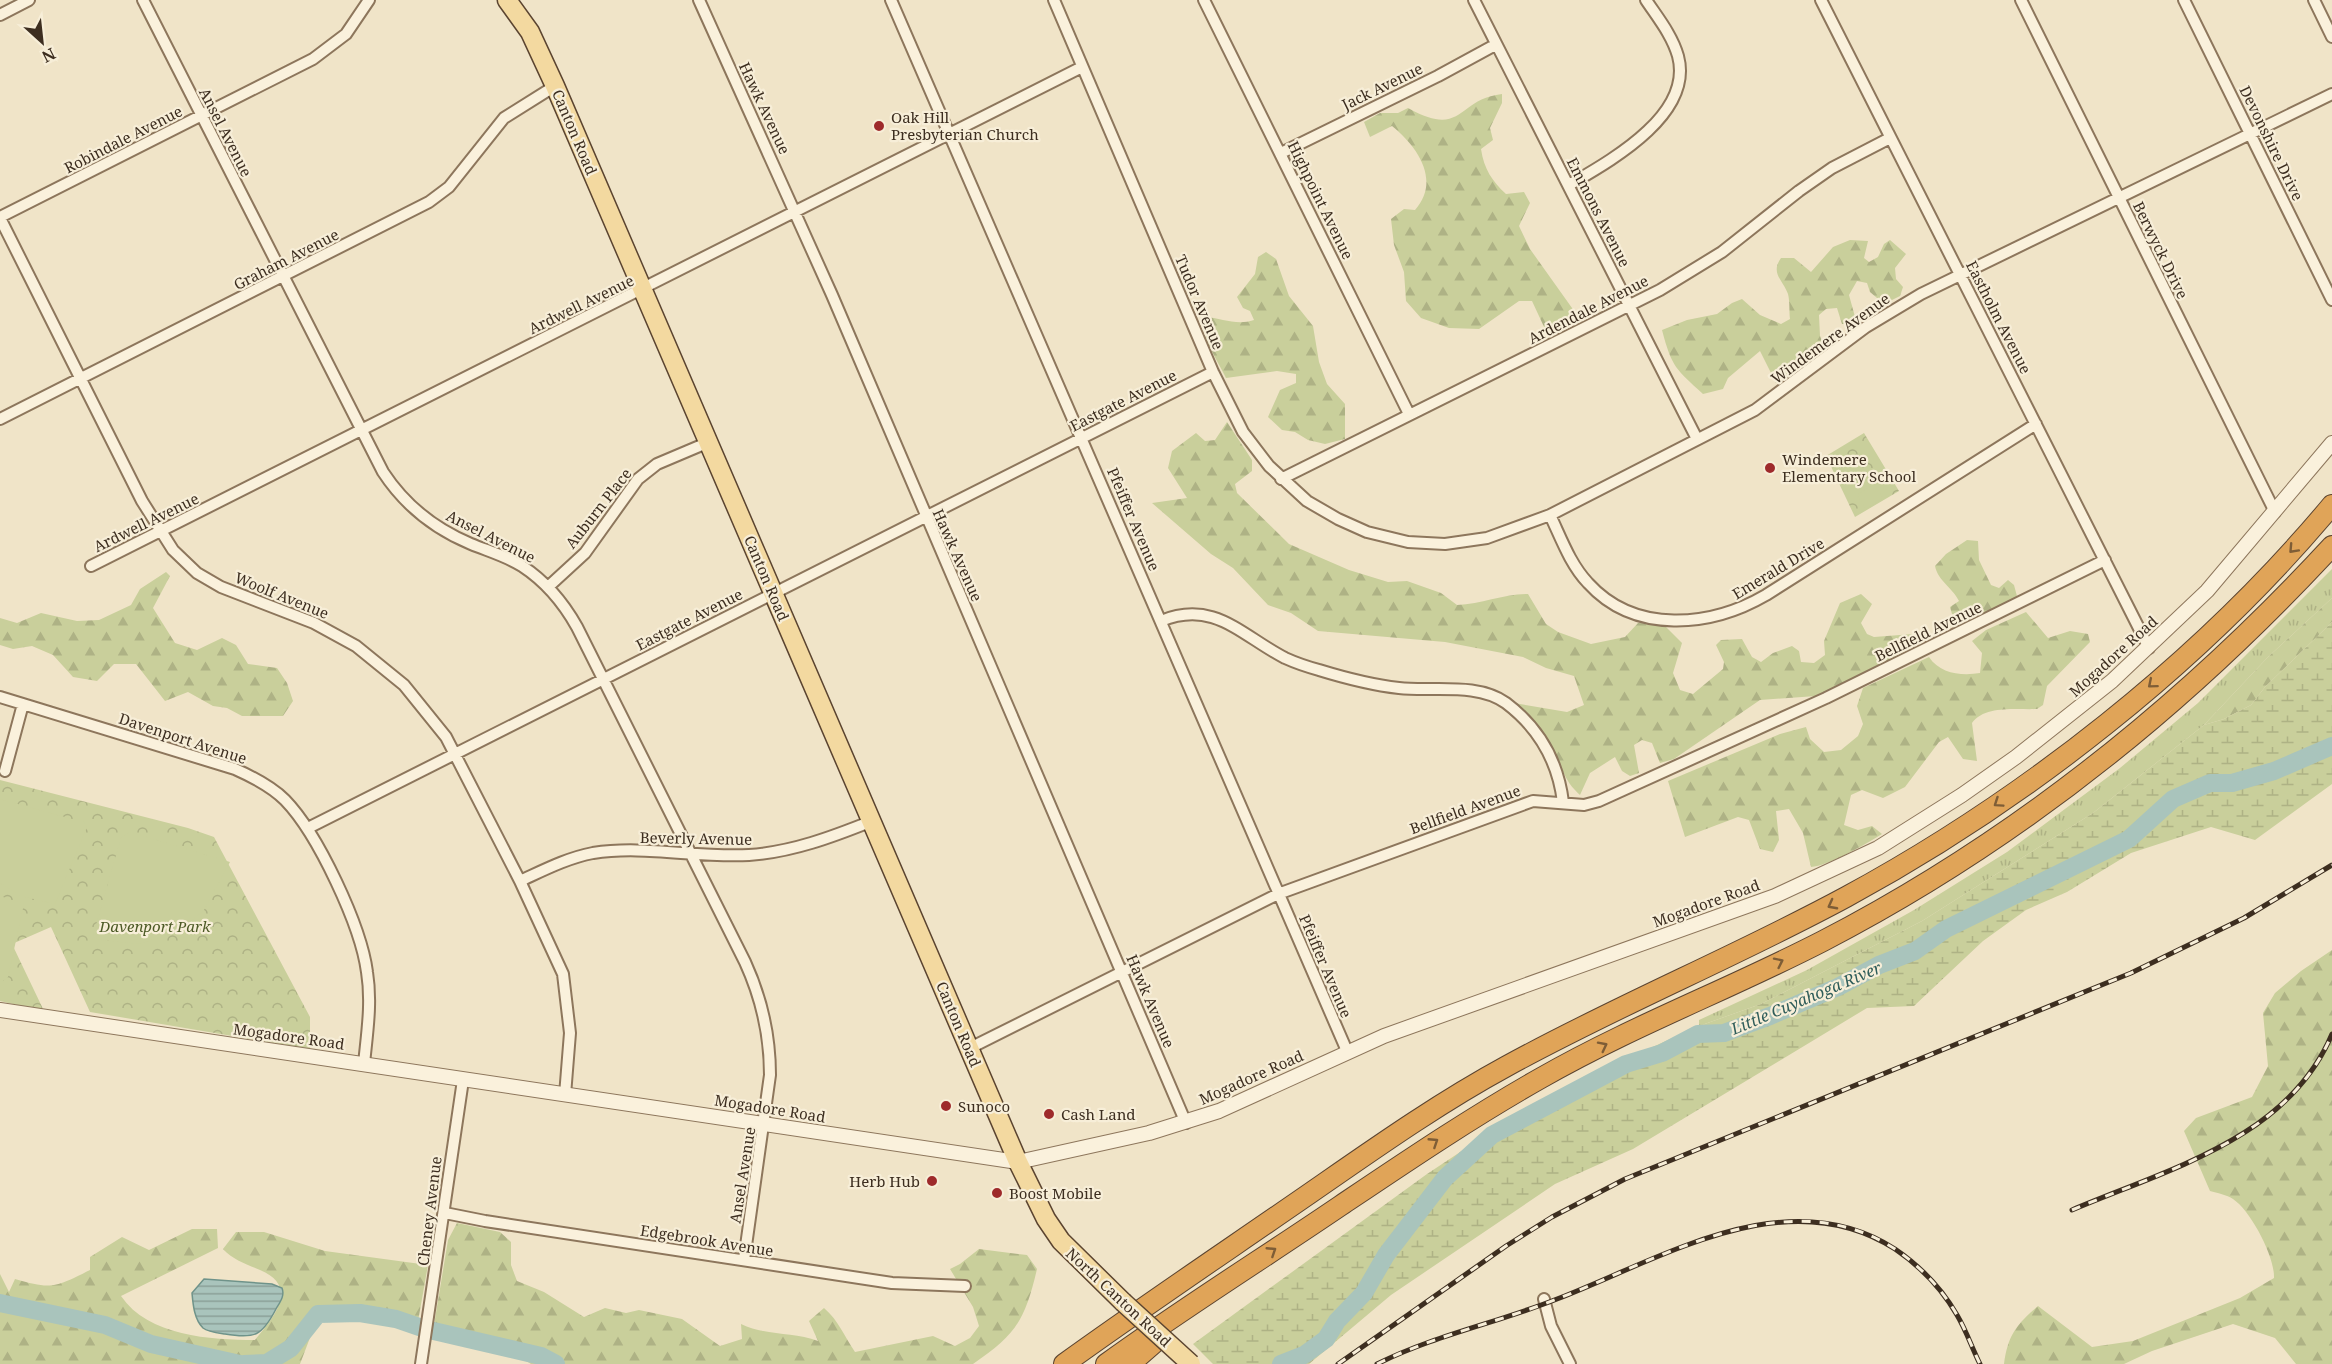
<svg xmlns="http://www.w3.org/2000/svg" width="2332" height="1364" font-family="'Noto Serif',serif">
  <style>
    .grass { fill: url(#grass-tufts) }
    .forest { fill: url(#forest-firs) }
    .wetland { fill: url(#wetland-marsh) }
    .park { fill: url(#park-crowns) }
    .pitch { fill: #c9cf9b }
    .water { fill: url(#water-rules); stroke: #6f938a; stroke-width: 1.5 }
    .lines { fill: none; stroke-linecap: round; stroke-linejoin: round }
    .river { stroke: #a9c4bc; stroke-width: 18 }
    .minor-casing { stroke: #8d765c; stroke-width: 14 }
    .tertiary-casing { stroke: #8d765c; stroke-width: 16 }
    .primary-casing { stroke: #5b4430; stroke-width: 21 }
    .motorway-casing { stroke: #5b4430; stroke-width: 22 }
    .minor { stroke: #faf1dc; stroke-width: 10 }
    .tertiary { stroke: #faf1dc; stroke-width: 14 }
    .primary { stroke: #f3d9a0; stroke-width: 18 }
    .motorway { stroke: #e0a458; stroke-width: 20 }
    .rail-casing { stroke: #3d2e20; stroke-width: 5 }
    .rail { stroke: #f7eed8; stroke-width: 3; stroke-dasharray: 9; stroke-linecap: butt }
    .primary-bridge-casing { stroke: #5b4430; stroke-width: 21; stroke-linecap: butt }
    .primary-bridge { stroke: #f3d9a0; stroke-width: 18 }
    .oneway { stroke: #7e5d36 }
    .poi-dot { fill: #9e2a2b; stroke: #f7eed8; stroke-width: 2 }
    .labels { text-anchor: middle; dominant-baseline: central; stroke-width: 4.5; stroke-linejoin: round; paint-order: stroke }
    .street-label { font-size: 15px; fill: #3d2e20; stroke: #f7eed8 }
    .poi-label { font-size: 15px; fill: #3d2e20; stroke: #f7eed8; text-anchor: start }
    .park-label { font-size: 15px; font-style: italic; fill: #4d5a26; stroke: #f7eed8 }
    .water-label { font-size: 16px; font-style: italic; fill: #2f5d5a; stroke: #f7eed8 }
  </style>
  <defs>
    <pattern id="grass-tufts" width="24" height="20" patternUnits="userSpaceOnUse" patternTransform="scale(1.5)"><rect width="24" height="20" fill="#c9cf9b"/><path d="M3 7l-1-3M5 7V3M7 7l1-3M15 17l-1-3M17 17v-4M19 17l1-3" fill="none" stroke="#aeb285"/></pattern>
    <pattern id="forest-firs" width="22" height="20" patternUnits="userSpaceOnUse" patternTransform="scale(1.5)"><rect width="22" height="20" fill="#c9cf9b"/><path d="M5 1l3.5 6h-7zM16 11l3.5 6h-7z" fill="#aeb285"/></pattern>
    <pattern id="wetland-marsh" width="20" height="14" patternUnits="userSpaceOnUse" patternTransform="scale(1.5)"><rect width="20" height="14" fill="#c9cf9b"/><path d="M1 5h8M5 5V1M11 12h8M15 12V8" fill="none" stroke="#aeb285"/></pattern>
    <pattern id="park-crowns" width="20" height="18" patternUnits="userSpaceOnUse" patternTransform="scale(1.5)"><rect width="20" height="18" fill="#c9cf9b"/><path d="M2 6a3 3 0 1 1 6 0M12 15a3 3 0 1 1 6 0" fill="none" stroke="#aeb285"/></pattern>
    <pattern id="water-rules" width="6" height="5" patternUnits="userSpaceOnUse" patternTransform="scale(1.5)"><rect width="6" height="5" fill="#a9c4bc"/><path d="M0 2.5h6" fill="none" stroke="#8ba098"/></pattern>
  </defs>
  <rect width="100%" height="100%" fill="#f0e4c8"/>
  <path class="grass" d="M2332,569V598L2268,657L2204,725L2093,813L1922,921L1761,1004L1699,1026V1020L1807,970L1914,910L2007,852L2120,768L2198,703Z"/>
  <path class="forest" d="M1502,94V103L1490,128L1493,140L1481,149C1484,169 1492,181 1506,194L1524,192L1530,203L1519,226L1530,249L1577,315C1567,326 1560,329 1545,329L1532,301H1519L1479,329L1449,328L1421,318L1406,301L1404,272L1394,245L1391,219L1404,209L1415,210C1441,181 1418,147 1392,126L1370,137L1364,122L1380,113H1398L1408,108C1464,139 1456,99 1502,94Z
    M1850,240L1868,241L1864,258L1869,262L1878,257L1884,244L1890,240L1906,254L1895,268L1896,279L1903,287L1900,296L1884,304L1870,292L1867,283L1857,281L1849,295L1857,324H1842L1837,308L1826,309L1819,315L1820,336L1824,347L1822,355L1796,359L1789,377L1776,383L1760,351L1728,378L1723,389L1703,394C1676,369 1672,368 1662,330L1687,320L1717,314L1732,303L1742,299L1760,315L1781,324L1790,319C1789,311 1790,302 1788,294C1783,280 1770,273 1781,258H1794L1811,272L1833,247Z
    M1266,252L1276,259L1289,296L1313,326L1319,362L1327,384L1345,404V439L1325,444L1308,440L1295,432L1282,430L1268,417L1280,390L1296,383V374L1277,371L1226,378C1218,361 1200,336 1204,317C1223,318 1236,326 1254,320L1250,311L1243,308L1237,297L1255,274L1258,257Z
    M1227,422L1252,460V471L1235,484L1237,493L1289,544L1349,570L1388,582L1407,581L1441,593L1457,605C1482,604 1503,594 1528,594L1546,624L1558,632L1591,644L1625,637L1638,623L1663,624L1682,643L1673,673L1680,690L1693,694L1723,669L1724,662L1716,645L1721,640L1742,639L1752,657L1761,662L1773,653L1792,646L1799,651L1801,662L1814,663L1825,655L1824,641L1840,603L1861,594L1872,604L1861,623L1867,634L1874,637L1913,634L1918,644L1907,652L1816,696L1760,700L1674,759L1660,763L1652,743L1642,740L1634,745L1639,773L1630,776L1622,771L1615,757L1590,773L1580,795C1566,782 1566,776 1557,760C1546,738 1532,720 1514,703L1567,712L1584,705L1574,676L1546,668L1523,657L1445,642L1318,631L1291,613L1268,605L1233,568L1211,554L1152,503L1187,498L1168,468L1172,451L1196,433L1205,441L1215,440Z
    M1967,540L1978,541L1979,560L1991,585L1999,588L2008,580L2014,585L2018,600L1966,625L1963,619L1952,614L1950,607L1959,601C1953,588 1938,581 1935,566L1946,554Z
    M166,572L170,576L153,608L175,643L197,650L222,638L236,645L248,664L277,668L287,683L293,701L283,716H242L227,708L213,706L188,692L165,701L136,664H114L97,681L73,677L53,655L32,646L13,649L0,645V618L17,623L41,613L77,621L99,620L131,605L140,589Z
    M2332,598V622L2265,687L2251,705L2224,719L2204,725L2268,657Z
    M2026,612L2048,638L2070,631L2088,634L2090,642L2047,686L2043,705L2037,709C2017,710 1985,705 1972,723L1977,761L1963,759L1948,737L1939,742L1905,787L1883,798L1862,790L1851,795L1844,825L1858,830L1872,826L1882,834C1866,844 1828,866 1811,867L1803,833L1789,809L1776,811L1779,840L1773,852L1760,849L1749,820L1738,817L1685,837L1668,781L1780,734L1806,727L1810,739L1824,752L1841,750L1858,736L1863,724L1857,706L1863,688L1929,657C1940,674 1962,676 1980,673L1982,653L1972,641L1986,630Z
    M2332,950V1364H2296L2275,1338L2233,1324L2152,1351L2124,1364H2004C2008,1335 2016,1325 2038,1306L2092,1347L2133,1341L2240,1298L2274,1278C2275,1257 2251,1211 2233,1199C2227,1195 2217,1193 2210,1191L2184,1131L2196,1118L2252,1097L2268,1066L2263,1013L2275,993L2301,971Z
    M457,1223L500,1232L511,1242V1265L517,1281L544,1292L584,1317L605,1308L626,1313L639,1310L682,1319L720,1346L742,1339L741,1324C766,1336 793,1332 818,1341L809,1321L824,1308C839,1321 844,1336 855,1352L933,1336L955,1346L970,1338L979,1326L973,1307L950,1269L960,1264L979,1249L1027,1255L1037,1269C1025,1320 1016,1335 973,1364H531L505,1347L433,1331L448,1240Z
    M192,1229H217L218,1248L121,1296C148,1336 211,1340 255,1340C274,1317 300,1287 260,1270C246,1264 233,1260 223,1249L236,1232H264L325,1251L428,1265L417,1327C384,1315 353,1313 319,1314L300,1364H0V1274L9,1292L15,1279C52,1290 56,1287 90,1270V1257L122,1237L149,1250Z"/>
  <path class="wetland" d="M2332,622V784L2255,840L2211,827L2131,853L2067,892L2026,910L1983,941L1914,1006L1867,1008L1633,1149L1555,1184L1391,1295L1309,1364H1213L1193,1344L1427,1174L1516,1115L1604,1069L1699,1026L1761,1004L1922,921L2093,813L2204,725L2224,719L2251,705L2265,687Z"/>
  <path class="park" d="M1864,433L1899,491L1855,517L1826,456Z
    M0,780L188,828L214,837L310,1017V1049L90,1012L51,927L12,944L44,1011L0,1001Z"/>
  <path class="pitch" d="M1874,484L1883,498L1866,509L1857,495Z
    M0,799L72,819H82L87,827L55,904L21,896L0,883Z
    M130,832L230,862L204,910L180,931L139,944L92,939L121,838Z
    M0,896L24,904L8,977L2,982H0Z"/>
  <path class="water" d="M204,1279L272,1284L282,1288C285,1296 280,1302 276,1309C262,1336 255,1339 225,1334C218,1333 208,1332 203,1328C194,1319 193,1304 192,1293Z"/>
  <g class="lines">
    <path class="river" d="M0,1303L105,1325L151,1344L240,1364
      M244,1364L267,1363L291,1348L318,1314L360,1313L396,1319L425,1329L541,1356L556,1364
      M1281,1364L1304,1355L1326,1339L1337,1321L1364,1293L1386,1255L1445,1178L1492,1135L1626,1064L1662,1053L1698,1034L1724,1033L1770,1016L1838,987L1879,965L1915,951L1946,929L2129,839L2173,799L2210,783H2232L2274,771L2332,746"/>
    <g class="minor-casing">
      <path id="minor" d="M143,0L383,472C404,504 435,529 471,544C488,551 506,556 522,566C545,581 563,602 577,627L745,962C762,999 770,1034 770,1075L744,1260
        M699,0L832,295L1186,1123
        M891,0L1347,1051
        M1054,0L1213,372L1243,432L1269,466L1307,501L1338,519L1367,532L1408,542L1445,544L1487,538L1550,515L1755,410L1866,327L1921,294L2332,94
        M1204,0L1409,414
        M1474,0L1697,439
        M1821,0L2149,648
        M2021,0L2275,512
        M2184,0L2332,300
        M2314,0L2332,37
        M0,15L29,0
        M1281,153L1438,76L1495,45
        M1569,185C1610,161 1694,115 1678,56C1672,35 1658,18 1646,0
        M0,217L313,59L346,34L369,0
        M0,218L142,501L173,550L197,573L221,587L314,623L356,646L404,685L446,737L520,881L563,974L570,1033L565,1095
        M0,419L429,202L449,187L504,118L555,86
        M1281,479L1660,290L1722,252L1799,191L1832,168L1890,138
        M1550,515C1561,538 1570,564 1588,583C1635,635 1711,627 1766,595L2036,424
        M91,566L1082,67
        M548,587L585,553L638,479L657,464L709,442
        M1161,621C1214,599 1242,636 1285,658C1296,663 1308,667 1319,670C1345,678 1372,685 1399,688C1432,692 1477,682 1506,703C1539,728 1558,762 1563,802
        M0,697L235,769C253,777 271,786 285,800C318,834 361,926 367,972C372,1003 367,1033 364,1064
        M5,771L23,704
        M308,828L1213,372
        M520,881C544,870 567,858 593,853C644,845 697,858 749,855C792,852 832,837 872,821
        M970,1048L1278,894L1533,801L1584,805L1599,801L1826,698L2105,560
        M445,1213L485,1221L892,1283L965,1286
        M1544,1299L1551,1326L1570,1364
        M421,1364L463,1080"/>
    </g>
    <g class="tertiary-casing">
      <path id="tertiary" d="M0,1010L1018,1162L1149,1133L1219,1111L1384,1036L1775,896L1878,848L1962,795L2016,757L2112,681L2207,591L2332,443"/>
    </g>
    <g class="primary-casing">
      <path id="primary" d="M507,0L530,32L555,86L1018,1162L1046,1219L1061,1241L1123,1302"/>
    </g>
    <g class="motorway-casing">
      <path id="motorway" d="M1064,1364C1143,1307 1225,1252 1306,1196C1371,1151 1437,1104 1507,1066C1618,1005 1735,957 1846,897C2025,800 2201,662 2332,505
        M1106,1364C1182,1309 1262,1259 1340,1206C1407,1161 1472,1117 1541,1078C1632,1026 1730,989 1823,941C2016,841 2185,705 2332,546
        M1130,1364L1153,1344"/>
    </g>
    <use href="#minor" class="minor"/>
    <use href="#tertiary" class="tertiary"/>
    <use href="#primary" class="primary"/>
    <use href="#motorway" class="motorway"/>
    <g class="rail-casing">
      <path id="rail" d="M2072,1210C2168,1169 2288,1139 2332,1034
        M1338,1364L1506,1246L1552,1217L1625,1179L2131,973L2244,918L2332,865
        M1377,1364C1435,1335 1497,1323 1557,1299C1661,1259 1787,1179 1895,1249C1920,1266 1942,1289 1957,1315C1966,1330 1972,1348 1980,1364"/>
    </g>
    <use href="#rail" class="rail"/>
    <g class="primary-bridge-casing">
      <path id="primary-bridge" d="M1123,1302L1191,1364"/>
    </g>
    <use href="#primary-bridge" class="primary-bridge"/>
  </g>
  <defs><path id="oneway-chevron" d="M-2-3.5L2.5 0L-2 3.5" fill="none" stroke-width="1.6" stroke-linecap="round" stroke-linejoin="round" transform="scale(1.5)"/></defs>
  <g class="oneway">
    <use href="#oneway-chevron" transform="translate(2293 549) rotate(133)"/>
    <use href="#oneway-chevron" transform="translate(2152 684) rotate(140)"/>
    <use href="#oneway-chevron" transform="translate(1998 803) rotate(146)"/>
    <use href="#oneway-chevron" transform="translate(1832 905) rotate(152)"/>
    <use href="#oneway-chevron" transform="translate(1779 962) rotate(-26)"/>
    <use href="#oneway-chevron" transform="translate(1603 1046) rotate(-27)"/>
    <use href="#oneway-chevron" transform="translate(1434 1142) rotate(-33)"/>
    <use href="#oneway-chevron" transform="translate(1272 1251) rotate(-33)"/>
  </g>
  <g class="poi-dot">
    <circle cx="879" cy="126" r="6"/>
    <circle cx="1770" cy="468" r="6"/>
    <circle cx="946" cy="1106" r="6"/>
    <circle cx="1049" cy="1114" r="6"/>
    <circle cx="932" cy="1181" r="6"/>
    <circle cx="997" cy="1193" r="6"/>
  </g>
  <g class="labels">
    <g class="street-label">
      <text transform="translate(1382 86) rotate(-26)">Jack Avenue</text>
      <text transform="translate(765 108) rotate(65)">Hawk Avenue</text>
      <text transform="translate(226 132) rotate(63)">Ansel Avenue</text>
      <text transform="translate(575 132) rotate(67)">Canton Road</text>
      <text transform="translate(123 139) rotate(-27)">Robindale Avenue</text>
      <text transform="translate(2272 143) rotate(64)">Devonshire Drive</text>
      <text transform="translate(1321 200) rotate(64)">Highpoint Avenue</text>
      <text transform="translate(1599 212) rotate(63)">Emmons Avenue</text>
      <text transform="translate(2161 250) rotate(64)">Berwyck Drive</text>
      <text transform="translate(286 259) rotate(-27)">Graham Avenue</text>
      <text transform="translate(1200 302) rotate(67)">Tudor Avenue</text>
      <text transform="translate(581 304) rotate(-26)">Ardwell Avenue</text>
      <text transform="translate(1588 309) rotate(-27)">Ardendale Avenue</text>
      <text transform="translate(1999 317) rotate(63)">Eastholm Avenue</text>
      <text transform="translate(1830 338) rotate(-36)">Windemere Avenue</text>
      <text transform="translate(1123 400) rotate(-27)">Eastgate Avenue</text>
      <text transform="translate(598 508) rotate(-52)">Auburn Place</text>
      <text transform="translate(1134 519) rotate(67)">Pfeiffer Avenue</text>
      <text transform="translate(146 522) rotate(-26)">Ardwell Avenue</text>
      <text transform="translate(491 536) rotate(27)">Ansel Avenue</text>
      <text transform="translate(958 555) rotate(66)">Hawk Avenue</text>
      <text transform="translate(1778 568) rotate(-31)">Emerald Drive</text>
      <text transform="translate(767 578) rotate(67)">Canton Road</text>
      <text transform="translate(282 595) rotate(22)">Woolf Avenue</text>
      <text transform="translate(689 619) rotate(-27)">Eastgate Avenue</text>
      <text transform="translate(1928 631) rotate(-26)">Bellfield Avenue</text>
      <text transform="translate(2113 656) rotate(-42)">Mogadore Road</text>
      <text transform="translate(183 738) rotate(18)">Davenport Avenue</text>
      <text transform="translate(1465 809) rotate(-20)">Bellfield Avenue</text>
      <text transform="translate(696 838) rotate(1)">Beverly Avenue</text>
      <text transform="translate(1706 903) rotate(-20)">Mogadore Road</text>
      <text transform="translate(1326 966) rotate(67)">Pfeiffer Avenue</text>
      <text transform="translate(1151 1001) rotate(67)">Hawk Avenue</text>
      <text transform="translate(959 1024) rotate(67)">Canton Road</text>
      <text transform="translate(289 1036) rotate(8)">Mogadore Road</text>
      <text transform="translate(1251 1077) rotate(-24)">Mogadore Road</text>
      <text transform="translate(770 1108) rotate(9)">Mogadore Road</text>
      <text transform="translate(742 1175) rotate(-81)">Ansel Avenue</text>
      <text transform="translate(429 1211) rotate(-83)">Cheney Avenue</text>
      <text transform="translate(707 1240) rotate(9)">Edgebrook Avenue</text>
      <text transform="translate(1119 1297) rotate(43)">North Canton Road</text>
    </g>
    <g class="poi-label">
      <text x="891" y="117">Oak Hill<tspan x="891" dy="17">Presbyterian Church</tspan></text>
      <text x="1782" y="459">Windemere<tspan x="1782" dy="17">Elementary School</tspan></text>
      <text x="958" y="1106">Sunoco</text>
      <text x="1061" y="1114">Cash Land</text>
      <text x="920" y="1181" text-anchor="end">Herb Hub</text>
      <text x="1009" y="1193">Boost Mobile</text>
    </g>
    <g class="park-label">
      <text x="155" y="926">Davenport Park</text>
    </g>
    <g class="water-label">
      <text transform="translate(1806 998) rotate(-23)">Little Cuyahoga River</text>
    </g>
  </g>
  <g transform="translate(42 42) rotate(153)" stroke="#f7eed8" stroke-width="4.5" paint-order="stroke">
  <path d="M0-4.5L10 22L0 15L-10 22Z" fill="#3d2e20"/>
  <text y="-9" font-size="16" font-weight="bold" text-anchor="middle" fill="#3d2e20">N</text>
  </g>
</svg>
